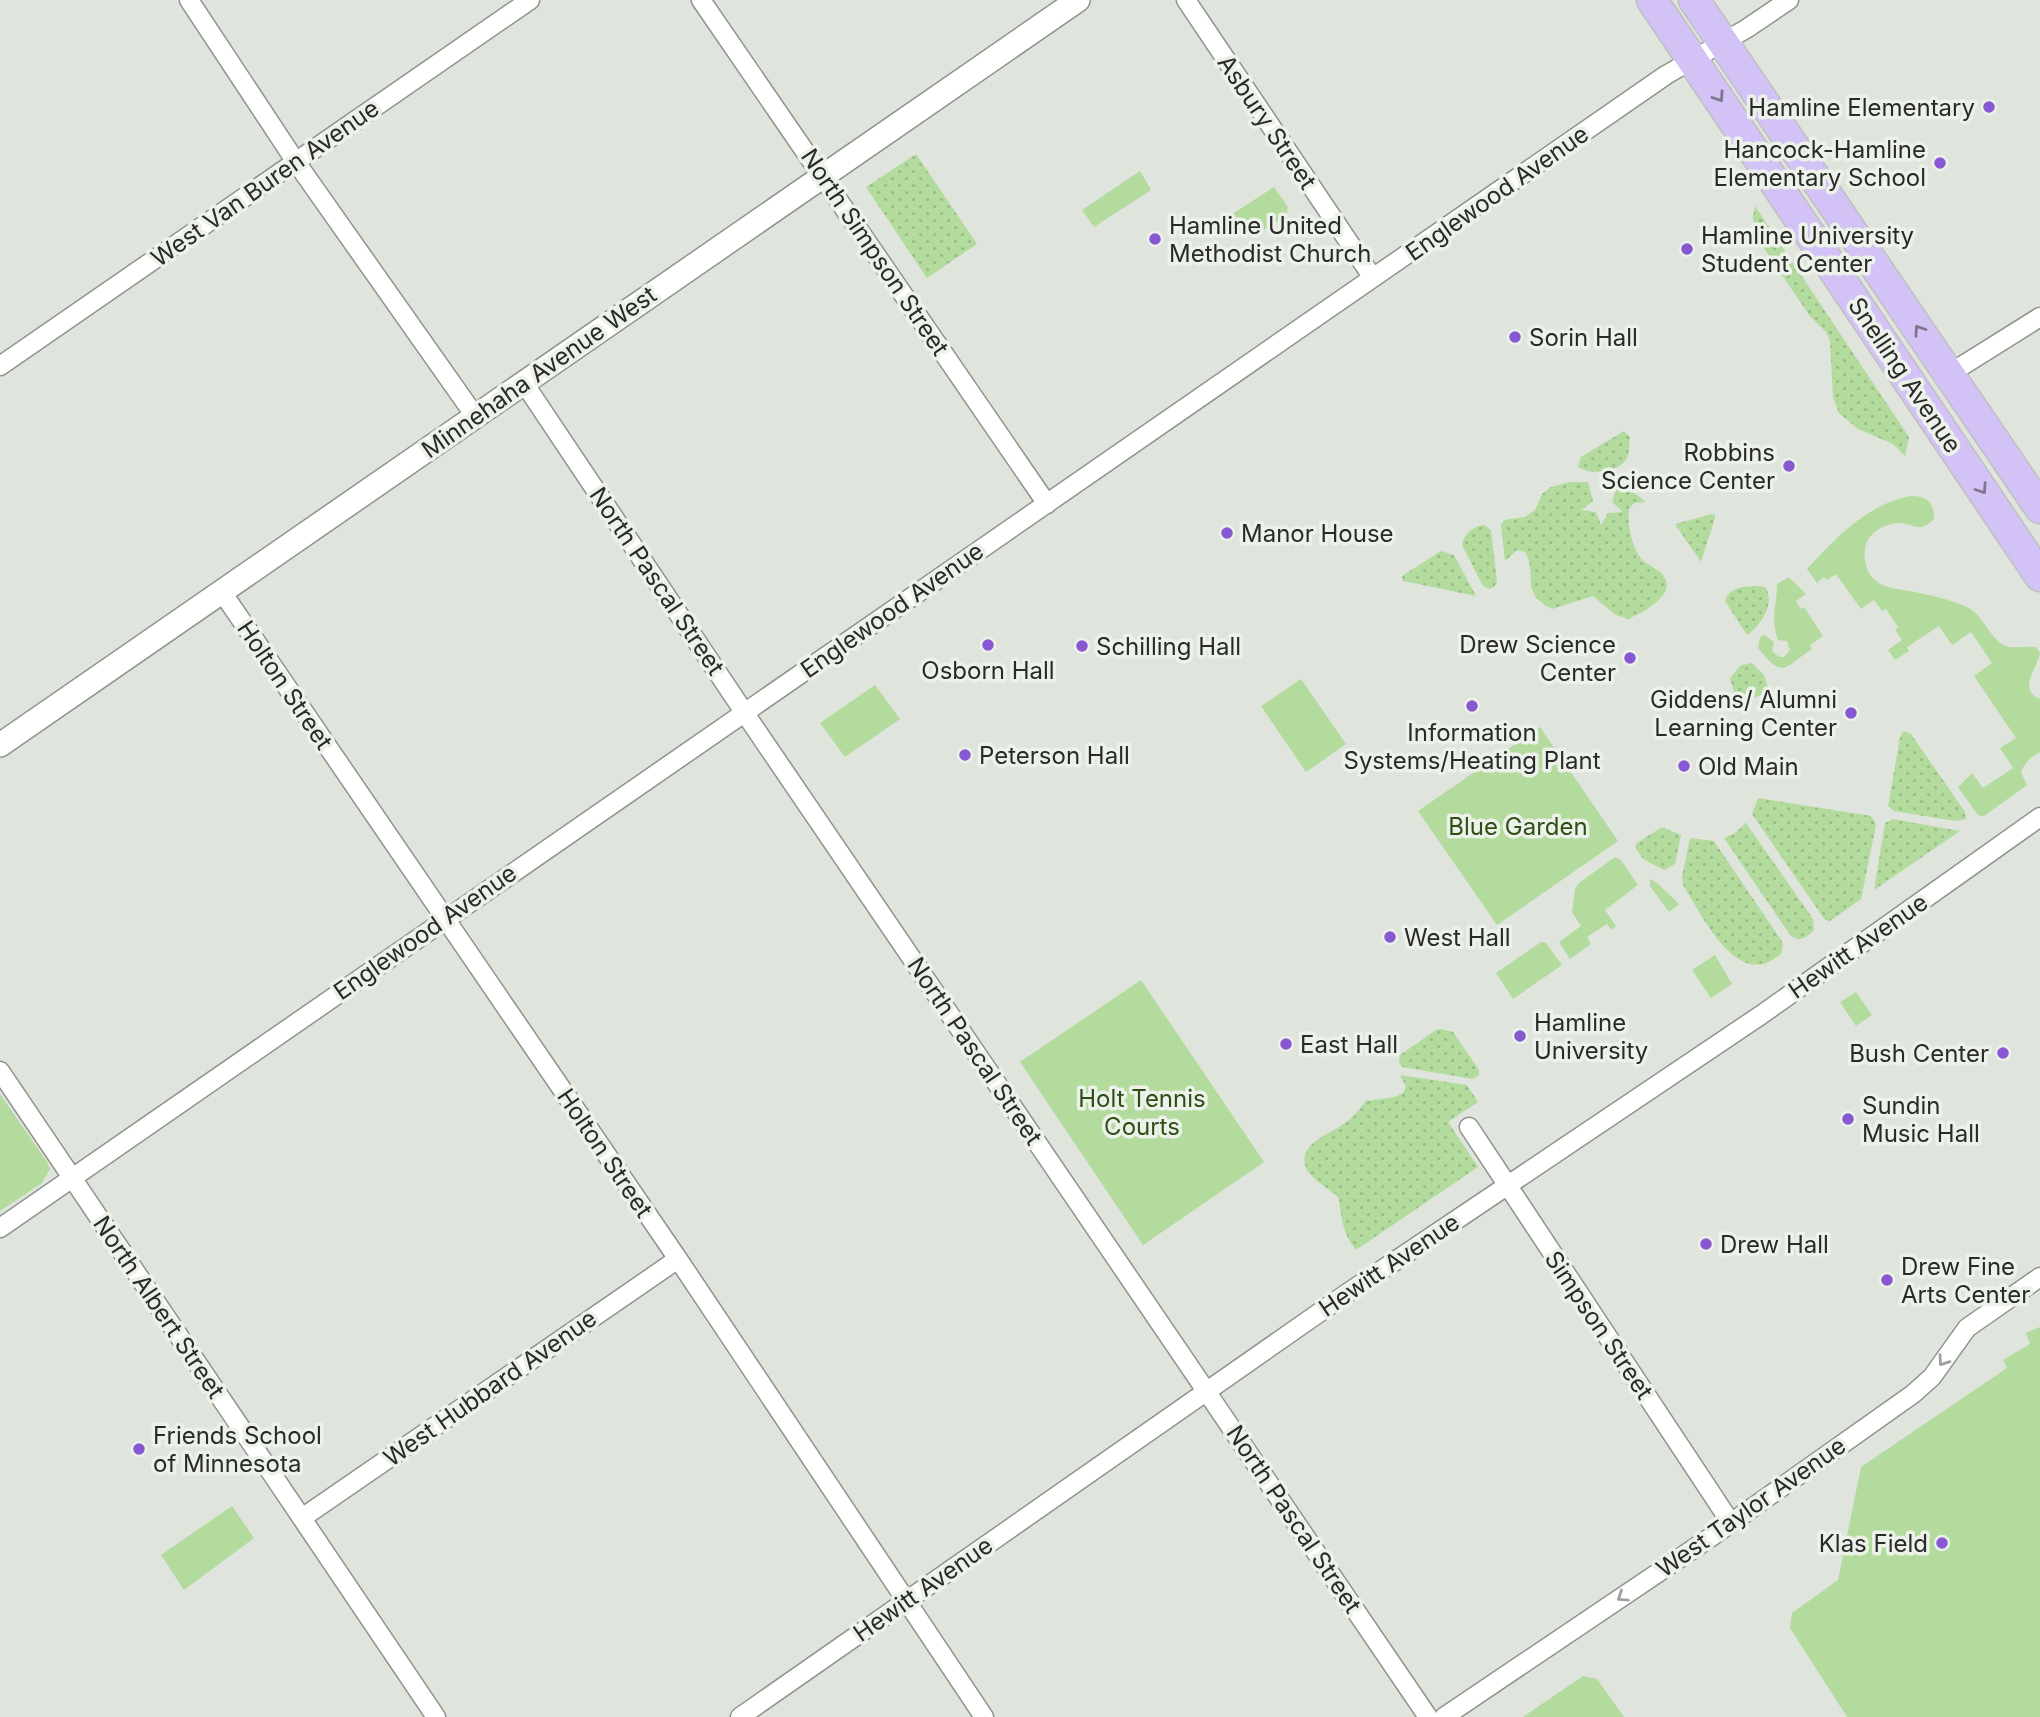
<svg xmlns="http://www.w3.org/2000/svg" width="2040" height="1717" font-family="Inter,sans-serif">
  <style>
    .grass { fill: url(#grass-dots) }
    .green { fill: #b3db9d }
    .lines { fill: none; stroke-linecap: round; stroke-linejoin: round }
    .minor-casing { stroke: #8e938c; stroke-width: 21 }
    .tertiary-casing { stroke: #8e938c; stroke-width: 26 }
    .primary-casing { stroke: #bfbfbf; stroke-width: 33 }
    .minor { stroke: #fff; stroke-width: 18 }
    .tertiary { stroke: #fff; stroke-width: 23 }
    .primary { stroke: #d3c2f5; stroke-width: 30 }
    .oneway { stroke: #7e768f }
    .oneway2 { stroke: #9fa09f }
    .poi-dot { fill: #8758d1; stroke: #ecf1e9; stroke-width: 2.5 }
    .labels { text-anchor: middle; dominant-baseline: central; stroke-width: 7; stroke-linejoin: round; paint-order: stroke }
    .poi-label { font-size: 24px; fill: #2a2b29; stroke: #ecf1e9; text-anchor: start }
    .street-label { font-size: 24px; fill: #2a2b29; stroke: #ecf1e9 }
    .park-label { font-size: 24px; fill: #2d4f14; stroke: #ecf1e9 }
  </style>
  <defs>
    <pattern id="grass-dots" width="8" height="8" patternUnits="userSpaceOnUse" patternTransform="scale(1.75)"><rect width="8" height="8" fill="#b3db9d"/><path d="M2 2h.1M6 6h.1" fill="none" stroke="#9abc87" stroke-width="1.8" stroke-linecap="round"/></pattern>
  </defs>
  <rect width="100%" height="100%" fill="#dfe4dc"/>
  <path class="grass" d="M916,154L977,244L927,278L866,187Z
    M1755,206L1909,437L1905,456L1893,444L1858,429L1839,413L1833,397L1830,341L1826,332L1809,315L1755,235L1753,217Z
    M1624,431L1630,437C1629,444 1630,453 1626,460C1616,473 1590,475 1578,467L1581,457Z
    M1570,482H1588L1593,501L1581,510L1596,512L1601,525L1608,513L1623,512L1612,502L1617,487L1624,485L1646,502L1634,503L1629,509C1627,523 1631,544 1640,557C1644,564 1656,567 1662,574C1680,594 1642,613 1628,619L1614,614L1593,596L1552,609C1518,591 1539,576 1525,552L1517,550L1505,561L1501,525L1504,520L1525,517L1535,510L1542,494L1551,487Z
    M1712,514L1715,515V518L1701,562L1675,524Z
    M1484,525L1491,530L1497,582L1494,587L1490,589L1483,586L1462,545C1463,535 1473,526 1484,525Z
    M1441,551L1454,555L1476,596L1403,581L1402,576Z
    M1758,586L1765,587C1776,602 1761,626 1747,635L1725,601C1730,587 1744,586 1758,586Z
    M1752,663L1764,675L1768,687L1764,694L1750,699L1734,692L1730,678L1741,665Z
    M1903,731L1911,734L1965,812L1966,819L1955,821L1894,811L1888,806L1900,738Z
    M1758,798L1871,816L1876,824L1875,830L1861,899L1830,921L1825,920L1752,814Z
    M1893,819L1960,831L1874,890L1885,823Z
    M1746,823L1813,919L1814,930C1807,938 1799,943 1790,935L1724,838L1735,833Z
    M1662,827L1681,835L1675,864L1664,870L1643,859L1635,847L1637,843Z
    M1690,838L1714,841L1781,940L1783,945L1781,954C1776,957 1771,962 1766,963C1730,976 1699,910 1683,885L1682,877Z
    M1441,1029L1453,1032L1479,1070V1075L1473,1079L1402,1067L1399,1062L1400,1055L1436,1030Z
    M1400,1075L1467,1085L1478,1102L1448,1122L1478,1167L1356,1250C1343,1234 1341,1218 1339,1198C1331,1190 1310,1178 1306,1168C1297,1144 1328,1135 1342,1125C1352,1119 1359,1110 1366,1101L1395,1097L1403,1093L1406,1087Z"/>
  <path class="green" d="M1140,171L1151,190L1094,227L1082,210Z
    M1274,187L1288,207L1286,216L1260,232H1237L1228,217Z
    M1911,496C1927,496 1934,502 1934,519C1919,534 1916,524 1900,523C1888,523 1873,530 1868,540C1865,545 1864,555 1865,561C1870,588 1892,588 1915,592C1931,595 1951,600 1967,607C1986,616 1990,643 2009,647C2017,648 2027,646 2036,647L2040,653C2037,669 2017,689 2040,699V752C2030,757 2024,763 2021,773L2027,785L1984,816L1978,815L1958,787L1972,773L1983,788L2013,768L2000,748L2016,738L1974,676L1992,663L1971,632L1952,645L1939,626L1907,647L1909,651L1895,660L1888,650L1902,640L1895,630L1898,627L1886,609L1882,611L1874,600L1861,609L1836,574L1827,580L1824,577L1817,583L1807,569C1836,538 1867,504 1911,496Z
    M1789,577L1806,594L1796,601L1801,609L1804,607L1823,636L1810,645L1812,649C1783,668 1784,680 1758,648L1760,637L1764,635L1774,642L1772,651L1779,657H1784L1790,650L1787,641L1778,640C1770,618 1777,606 1777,584Z
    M1301,679L1346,744L1306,772L1261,706Z
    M875,685L900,719L845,757L820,723Z
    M1540,727L1618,841L1497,925L1418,811Z
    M1615,857L1621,860L1638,885L1605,910L1616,926L1611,930L1607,924L1587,937L1591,944L1570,959L1559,942L1581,926L1572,912L1575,889L1579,883Z
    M1650,879L1657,883L1679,904L1669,912L1650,886Z
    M1541,942L1546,943L1562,965L1513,999L1496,973Z
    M1715,955L1732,984L1711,998L1692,970Z
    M1141,980L1264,1162L1143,1245L1020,1062Z
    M1856,992L1872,1015L1856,1026L1840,1002Z
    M0,1094L47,1162L50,1169L42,1183L0,1211Z
    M2040,1327V1717H1847L1790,1628L1792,1613L1838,1580L1861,1467L2007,1368L2003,1360L2030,1344L2026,1333Z
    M232,1506L254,1538L184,1590L161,1555Z
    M1583,1676L1597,1679L1624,1717H1523Z"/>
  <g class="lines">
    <g class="minor-casing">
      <path id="minor" d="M189,0L296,162L475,416
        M701,0L1047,504
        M1186,0L1373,278
        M0,366L530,0
        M1949,374L2040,317
        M524,383L744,712L1428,1717
        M222,592L678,1259L984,1717
        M0,1071L436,1717
        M1469,1127L1731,1523
        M0,1228L1666,75L1746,29L1789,0
        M302,1518L678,1259
        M740,1717L1346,1294L1761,1015L2040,817
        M1444,1717L1714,1535L1913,1394L1932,1377L1967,1328L2040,1277"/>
    </g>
    <g class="tertiary-casing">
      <path id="tertiary" d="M0,745L1078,0"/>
    </g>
    <g class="primary-casing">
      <path id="primary" d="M1652,0L2040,576
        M1694,0L2040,508"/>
    </g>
    <use href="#minor" class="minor"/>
    <use href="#tertiary" class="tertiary"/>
    <use href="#primary" class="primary"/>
  </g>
  <defs><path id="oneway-chevron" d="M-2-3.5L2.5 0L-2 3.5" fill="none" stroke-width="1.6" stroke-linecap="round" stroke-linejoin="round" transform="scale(1.75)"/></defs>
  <g class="oneway">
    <use href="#oneway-chevron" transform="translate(1719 97) rotate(56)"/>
    <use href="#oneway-chevron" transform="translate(1919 330) rotate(-124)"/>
    <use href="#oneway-chevron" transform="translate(1982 489) rotate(56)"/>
  </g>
  <g class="oneway2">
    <use href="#oneway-chevron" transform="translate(1943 1361) rotate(125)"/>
    <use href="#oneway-chevron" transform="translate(1622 1597) rotate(146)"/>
  </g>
  <g class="poi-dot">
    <circle cx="1989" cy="107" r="7"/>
    <circle cx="1940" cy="163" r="7"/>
    <circle cx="1155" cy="239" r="7"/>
    <circle cx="1687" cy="249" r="7"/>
    <circle cx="1515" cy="337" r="7"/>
    <circle cx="1789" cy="466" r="7"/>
    <circle cx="1227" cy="533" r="7"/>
    <circle cx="988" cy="645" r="7"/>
    <circle cx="1082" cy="646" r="7"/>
    <circle cx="1630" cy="658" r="7"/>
    <circle cx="1472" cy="706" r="7"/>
    <circle cx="1851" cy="713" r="7"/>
    <circle cx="965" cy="755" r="7"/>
    <circle cx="1684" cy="766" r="7"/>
    <circle cx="1390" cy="937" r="7"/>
    <circle cx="1520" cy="1036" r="7"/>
    <circle cx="1286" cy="1044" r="7"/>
    <circle cx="2003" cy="1053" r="7"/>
    <circle cx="1848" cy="1119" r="7"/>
    <circle cx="1706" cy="1244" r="7"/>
    <circle cx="1887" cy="1280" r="7"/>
    <circle cx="139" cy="1449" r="7"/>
    <circle cx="1942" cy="1543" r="7"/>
  </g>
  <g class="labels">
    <g class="poi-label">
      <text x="1975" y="107" text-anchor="end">Hamline Elementary</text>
      <text x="1926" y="149" text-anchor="end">Hancock-Hamline<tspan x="1926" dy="28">Elementary School</tspan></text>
      <text x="1169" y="225">Hamline United<tspan x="1169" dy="28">Methodist Church</tspan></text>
      <text x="1701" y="235">Hamline University<tspan x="1701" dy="28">Student Center</tspan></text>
      <text x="1529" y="337">Sorin Hall</text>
      <text x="1775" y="452" text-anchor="end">Robbins<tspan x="1775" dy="28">Science Center</tspan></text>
      <text x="1241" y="533">Manor House</text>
      <text x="1616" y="644" text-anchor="end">Drew Science<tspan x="1616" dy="28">Center</tspan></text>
      <text x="1096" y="646">Schilling Hall</text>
      <text x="988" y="670" text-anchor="middle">Osborn Hall</text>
      <text x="1837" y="699" text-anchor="end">Giddens/ Alumni<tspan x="1837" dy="28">Learning Center</tspan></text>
      <text x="1472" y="732" text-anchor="middle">Information<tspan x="1472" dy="28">Systems/Heating Plant</tspan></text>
      <text x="979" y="755">Peterson Hall</text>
      <text x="1698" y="766">Old Main</text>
      <text x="1404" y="937">West Hall</text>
      <text x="1534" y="1022">Hamline<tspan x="1534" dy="28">University</tspan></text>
      <text x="1300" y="1044">East Hall</text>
      <text x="1989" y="1053" text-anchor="end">Bush Center</text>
      <text x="1862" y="1105">Sundin<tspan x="1862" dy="28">Music Hall</tspan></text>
      <text x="1720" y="1244">Drew Hall</text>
      <text x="1901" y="1266">Drew Fine<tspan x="1901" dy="28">Arts Center</tspan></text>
      <text x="153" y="1435">Friends School<tspan x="153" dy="28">of Minnesota</tspan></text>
      <text x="1928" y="1543" text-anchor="end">Klas Field</text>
    </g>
    <g class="street-label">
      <text transform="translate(1267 122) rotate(56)">Asbury Street</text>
      <text transform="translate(265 183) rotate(-35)">West Van Buren Avenue</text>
      <text transform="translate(1497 193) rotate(-35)">Englewood Avenue</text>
      <text transform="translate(875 252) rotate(56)">North Simpson Street</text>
      <text transform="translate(539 372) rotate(-35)">Minnehaha Avenue West</text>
      <text transform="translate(1905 375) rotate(56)">Snelling Avenue</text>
      <text transform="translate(657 581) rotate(56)">North Pascal Street</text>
      <text transform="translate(892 610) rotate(-35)">Englewood Avenue</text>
      <text transform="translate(285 685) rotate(56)">Holton Street</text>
      <text transform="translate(425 932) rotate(-35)">Englewood Avenue</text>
      <text transform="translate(1858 946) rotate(-35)">Hewitt Avenue</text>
      <text transform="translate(975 1051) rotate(56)">North Pascal Street</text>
      <text transform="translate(605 1153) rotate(56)">Holton Street</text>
      <text transform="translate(1389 1265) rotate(-34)">Hewitt Avenue</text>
      <text transform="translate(159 1307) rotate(56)">North Albert Street</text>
      <text transform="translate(1599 1325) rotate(56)">Simpson Street</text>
      <text transform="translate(490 1388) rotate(-35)">West Hubbard Avenue</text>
      <text transform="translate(1751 1507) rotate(-35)">West Taylor Avenue</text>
      <text transform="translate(1294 1519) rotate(56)">North Pascal Street</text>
      <text transform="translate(923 1589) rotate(-35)">Hewitt Avenue</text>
    </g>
    <g class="park-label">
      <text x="1518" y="826">Blue Garden</text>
      <text x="1142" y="1098">Holt Tennis<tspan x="1142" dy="28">Courts</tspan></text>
    </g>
  </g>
</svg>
